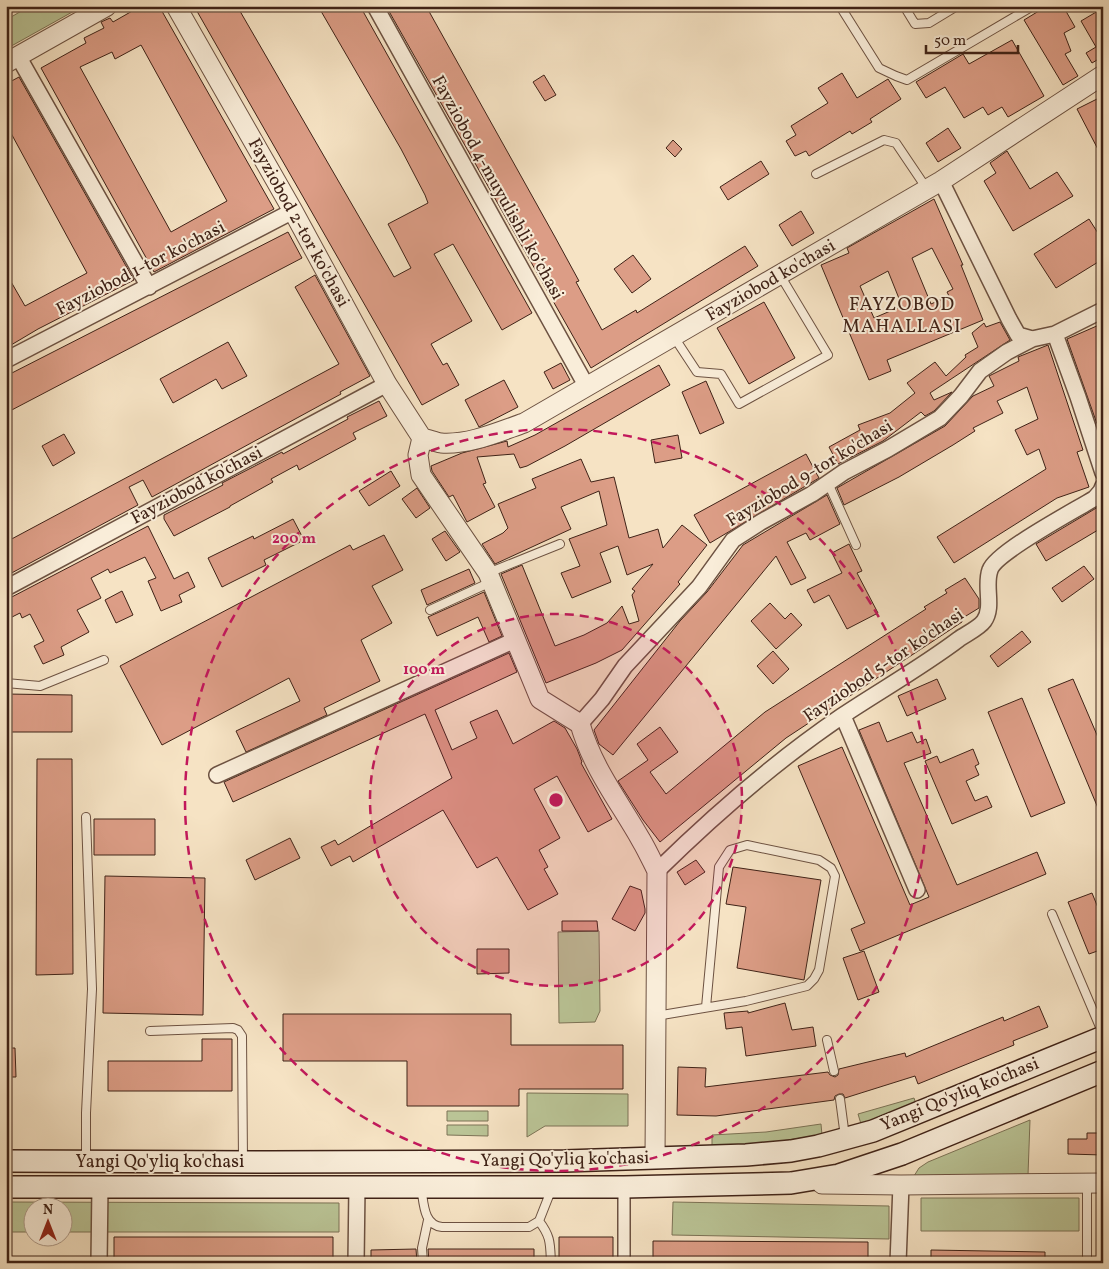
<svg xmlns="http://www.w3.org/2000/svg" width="1109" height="1269" font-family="Vollkorn,serif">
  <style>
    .green { fill: #bac496; stroke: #7c7356 }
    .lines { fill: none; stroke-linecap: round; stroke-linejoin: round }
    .canal { stroke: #9dbeb0; stroke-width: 12 }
    .building { fill: #dc9d86; stroke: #3f2217; fill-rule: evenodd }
    .service-casing { stroke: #6d5242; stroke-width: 10 }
    .pedestrian-casing { stroke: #6d5242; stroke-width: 14 }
    .minor-casing { stroke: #6d5242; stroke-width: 18 }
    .tertiary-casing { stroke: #6d5242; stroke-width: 21 }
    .secondary-casing { stroke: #3f2217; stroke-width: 24 }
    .service { stroke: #f9edd9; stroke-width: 8 }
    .pedestrian { stroke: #f9edd9; stroke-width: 11 }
    .minor { stroke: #f9edd9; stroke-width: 15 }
    .tertiary { stroke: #f9edd9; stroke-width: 19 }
    .secondary { stroke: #f9edd9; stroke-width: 21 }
    .ring { fill: none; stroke: #c2185b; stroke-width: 2.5; stroke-dasharray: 9 6 }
    .labels { text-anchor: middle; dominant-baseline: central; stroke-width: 4; stroke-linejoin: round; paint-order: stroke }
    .street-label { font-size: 18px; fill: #3f2217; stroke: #f9edd9 }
    .neighbourhood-label { font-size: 19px; letter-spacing: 1px; fill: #3f2217; stroke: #f9edd9 }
    .centre { fill: #c2185b; stroke: #f9edd9; stroke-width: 2.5 }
    .ring-label { font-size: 15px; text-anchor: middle; font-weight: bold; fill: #c2185b; stroke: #f9edd9; stroke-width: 4; stroke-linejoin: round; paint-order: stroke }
  </style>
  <rect width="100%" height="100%" fill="#f6e3c4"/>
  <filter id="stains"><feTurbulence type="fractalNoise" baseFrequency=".004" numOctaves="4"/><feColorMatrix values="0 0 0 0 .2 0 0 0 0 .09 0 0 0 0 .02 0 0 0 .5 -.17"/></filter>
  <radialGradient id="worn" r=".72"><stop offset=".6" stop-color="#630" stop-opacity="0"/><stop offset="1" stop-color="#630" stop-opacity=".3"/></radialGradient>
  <path class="green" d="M30,6H83L6,49V20Z
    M599,931L600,1011L595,1022L559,1023L558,932Z
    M527,1093L628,1094V1126H545L527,1137Z
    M914,1098L917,1107L861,1124L858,1114Z
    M447,1111H488V1121H447Z
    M1030,1120L1028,1175L914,1176L919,1168L928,1162Z
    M821,1124L822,1135L767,1143L712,1147V1135L766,1132Z
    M447,1125H488V1136L447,1135Z
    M921,1198H1079V1231H921Z
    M6,1202L339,1203V1232H63L62,1206H32V1232H6Z
    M673,1202L889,1206V1239L672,1235Z"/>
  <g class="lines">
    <path class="canal" d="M6,9L10,6"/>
  </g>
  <path class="building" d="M141,6H159L274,209L154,272L41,68L86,43L84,38L104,28L101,22L110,18L113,22ZM141,45L227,201L171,232L80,67L112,52L115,59Z
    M194,6H237L394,277L411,268L388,224L428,203L425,195L401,149L318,6H360L532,313L502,330L453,244L434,254L472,321L431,344L443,365L447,363L459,385L422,405Z
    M386,6H426L555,237L579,281L576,282L602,330L636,310L637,313L745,246L758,266L591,368Z
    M1047,6H1063L1075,27L1064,33L1071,51L1065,54L1078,76L1063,85L1024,20Z
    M1103,8V59L1102,57L1092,63L1086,53L1096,47L1081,21Z
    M1012,40L1044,96L1008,117L1002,107L988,115L983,107L964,118L945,87L926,98L916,82L963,54L969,64Z
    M842,73L857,98L888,79L901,99L870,119L872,122L852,134L850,131L809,156L806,151L795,156L786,141L796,135L791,126L828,103L818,88Z
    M544,75L556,95L545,101L533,82Z
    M19,77L134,280L38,329L6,348V273L25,306L87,273L6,124V84Z
    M1103,96V159L1077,109Z
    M948,128L961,148L938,162L926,143Z
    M673,140L682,149L675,157L666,148Z
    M1007,151L1030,189L1057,172L1073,196L1013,231L984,181L996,173L990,163Z
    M761,161L769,174L728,200L720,187Z
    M934,199L963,265H961L983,320L887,360L891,371L869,380L821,265L849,253L847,248ZM932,248L953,289L947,292L949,296L931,304L912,258ZM888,271L902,306L874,318L860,286Z
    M801,211L814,233L792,246L779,225Z
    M1089,219L1103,241V259L1056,288L1034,254Z
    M288,232L302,258L6,413V376Z
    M633,255L651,279L632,293L614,269Z
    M315,275L370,376L340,392L341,394L152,497L143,480L129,487L138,505L6,576V542L339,364L295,287Z
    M764,302L795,358L749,384L717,328Z
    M1000,322L1010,340L930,393L934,400L952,392L934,411L925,416L921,412L883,441L838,464L829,447L860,430L858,425L890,413L915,393L907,383L935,362L946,376L966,357L965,355L978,347L972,333L984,323L986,327Z
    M1099,325L1103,334L1102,438L1067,339Z
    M228,342L247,376L222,389L216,379L173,403L160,379Z
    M1048,345L1083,450L1077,452L1089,487L1057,498L954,563L937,537L1046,469L1039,449L1027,455L1015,430L1038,419L1027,387L997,401L1003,413L973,428L975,431L953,445L899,477L844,505L837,488L945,426L973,396L994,386L989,376L1019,361L1018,357Z
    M561,363L570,380L553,389L544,372Z
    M659,365L670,385L565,446L527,466L520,468L514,454L477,457L486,483L483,484L495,507L467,522L453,495L449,497L432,471L431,466L462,453L507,441L508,447L535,435Z
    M504,380L518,407L479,427L465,400Z
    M706,381L724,423L700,434L682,392Z
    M379,401L387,416L353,433L356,439L299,470L297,465L271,479L273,482L230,506V507L174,536L164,519V515L223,485L222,483L282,452L283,454L348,419L347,417Z
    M64,434L75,453L53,466L42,446Z
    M678,435L682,458L655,463L651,440Z
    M806,454L819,478L710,543L694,515Z
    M581,459L591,482L614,477L629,538L658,529L663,548L682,525L707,545L678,582L680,584L622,650L596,663L546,683L501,574L522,565L555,646L584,635L607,623L622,606L629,624L639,621L632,595L635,591L632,589L653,564L627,575L618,546L600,553L611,582L572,598L561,573L580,566L569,539L607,525L599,491L561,507L571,529L495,564L482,544L503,533L508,528L498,504L536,488L532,479Z
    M391,471L400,486L369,506L359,491Z
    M417,488L430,508L416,518L402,499Z
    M827,495L840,524L810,540L806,533L787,542L806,578L791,585L776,556L613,755L599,744L594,730L680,621L707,592L743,545Z
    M1103,504V527L1046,561L1036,544Z
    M293,519L304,540L264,560L266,565L222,587L208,558L253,536L254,539Z
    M148,526L174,579L188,572L195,587L179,595L182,602L161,611L148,581L156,578L145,557L110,573L108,569L91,578L101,598L77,610L89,632L61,647L64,655L43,664L34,646L44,641L30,614L22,618L20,613L6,620V600Z
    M445,531L460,552L446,561L432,539Z
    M384,535L403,570L372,586L392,623L361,640L380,681L324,708L327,715L246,752L236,731L300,701L289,678L162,745L120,666L350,545L353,550Z
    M849,544L862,571L857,573L878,613L847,629L829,595L814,603L807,590L842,573L832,553Z
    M1084,566L1094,579L1062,602L1052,588Z
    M469,569L475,583L427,605L421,590Z
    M965,578L979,599V608L961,619L962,622L786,738L660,842L643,820L618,781L648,760L637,744L660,727L678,752L650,772L666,794L765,712L926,609L924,607L947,593L945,590Z
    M122,591L133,615L116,623L105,600Z
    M484,592L502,636L489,642L478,617L437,636L428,617Z
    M770,603L785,619L791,613L802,625L776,649L751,621Z
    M1022,631L1031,642L998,667L990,656Z
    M773,651L789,669L773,684L757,666Z
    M509,653L517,672L435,710L452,750L477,738L470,722L497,710L513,744L554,721L565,728L577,749L582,762L581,763L612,819L588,832L557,776L534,789L560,838L539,850L548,867L544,869L558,894L528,910L497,857L477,868L443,810L353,862L350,856L331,866L321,847L335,840L338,845L452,778L425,714L233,802L224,782Z
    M937,679L946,699L907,716L898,696Z
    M1073,679L1103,749V820L1048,689Z
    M6,694L72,695V732H6Z
    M1022,698L1065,803L1031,817L988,712Z
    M879,722L887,742L912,732L917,743L926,739L931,753L904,763L957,885L1037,852L1046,874L860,951L851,929L865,923L798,766L842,747L910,905L929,897L859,730Z
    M973,749L979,764L975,766L979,775L966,781L975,801L987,796L992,807L952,824L925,761L937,756L940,763Z
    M37,759H72L73,974L36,975Z
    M94,819H155V855H94Z
    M290,838L300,858L255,880L246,860Z
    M696,860L705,872L685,885L677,872Z
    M733,867L821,880L804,980L737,968L746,907L726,904Z
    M105,876L205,878L203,1015L103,1013Z
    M630,886L641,890L645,909V913L635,931L612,919Z
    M1092,893L1103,920V949L1089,954L1068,902Z
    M562,921H597L598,931H562Z
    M477,949H509V973L477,974Z
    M864,951L879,992L858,1000L843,958Z
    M785,1003L792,1030L813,1027L816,1046L746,1056L742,1027L726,1029L724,1013L748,1011V1013Z
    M1039,1006L1048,1027L1013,1041L1014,1045L918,1084L915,1076L845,1098L843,1094H839L835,1096L834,1100L716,1116L677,1115L678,1067L706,1068L705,1087L828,1072L830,1075L835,1077L838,1075L839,1069L905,1053L906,1057L1003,1017L1004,1021Z
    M283,1014H511V1045H623V1089H519V1106H407V1061H283Z
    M202,1039H232V1091H108V1061H202Z
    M6,1048H15L16,1077H6Z
    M1087,1133H1103V1155L1068,1154V1139H1087Z
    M114,1237H333V1263H114Z
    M559,1237H613V1263H559Z
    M653,1241L868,1242V1263H653Z
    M416,1249L417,1263H371V1250Z
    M428,1249H534V1263H429Z
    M931,1250L1045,1252V1263H931Z"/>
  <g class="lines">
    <g class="service-casing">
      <path id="service" d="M840,6L879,68L896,76L907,80L1033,6
        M904,6L915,24L929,23L957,6
        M816,174L884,140L896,143L927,189
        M674,337L697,372L721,374L739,404L828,355L780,275
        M828,483L856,545
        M488,573L560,544
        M430,610L491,582
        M6,683L40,686L104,660
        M86,817L92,989L86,1113V1159
        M1052,914L1103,1034
        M656,1016L746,1001L807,986L814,979L819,970L835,876L831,868L819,860L747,845L730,850L719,867L706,1007
        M150,1031L233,1028L238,1030L242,1036L243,1161
        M827,1040L834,1071
        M840,1099L845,1137
        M1087,1183V1263
        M421,1187C424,1203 423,1225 442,1227H529L539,1221L552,1188
        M539,1221C551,1237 550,1243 551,1263
        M423,1263L422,1248L428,1220"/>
    </g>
    <g class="pedestrian-casing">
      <path id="pedestrian" d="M624,1187V1263"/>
    </g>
    <g class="minor-casing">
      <path id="minor" d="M375,6L587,387
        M18,56L149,287
        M941,181L1009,319L1018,335L1032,339
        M1055,334L1078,397L1103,473
        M6,360L293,211
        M6,588L387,384
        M843,716L917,890
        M580,724L602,699L625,666L699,587L733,540L761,522L812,494L844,472L888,449L940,418L961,396L980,371L1007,352L1032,339L1055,334L1103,310
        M217,775L515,640
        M657,871C714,815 776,761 842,716C881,690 922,667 959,639C966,634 979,628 984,621C994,607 984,586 990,570C996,552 1076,510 1095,498L1101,491L1103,486
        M99,1263L100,1186
        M356,1263L357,1186
        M898,1263L901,1185"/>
    </g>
    <g class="tertiary-casing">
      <path id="tertiary" d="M176,6L293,211L387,384L422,438
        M6,63L107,6
        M422,438L418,455L421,475L488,573L540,699L580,724C593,769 619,801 641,840C647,850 652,861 657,871L655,1158
        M422,438C428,439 435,442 441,443C469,445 498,432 524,423L941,181L1103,75
        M822,1184L901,1185L1103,1183"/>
    </g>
    <g class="secondary-casing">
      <path id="secondary" d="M6,1161L269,1162L565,1161L746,1155L791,1151L818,1146L873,1131L1103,1037
        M6,1187H624L791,1183L839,1175L902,1154L1103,1071"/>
    </g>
    <use href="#service" class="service"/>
    <use href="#pedestrian" class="pedestrian"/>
    <use href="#minor" class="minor"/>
    <use href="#tertiary" class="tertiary"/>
    <use href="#secondary" class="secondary"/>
  </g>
  <circle cx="556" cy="800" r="186" fill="#c2185b" fill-opacity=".12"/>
  <g class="ring">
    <circle cx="556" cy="800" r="186"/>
    <circle cx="556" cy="800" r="371"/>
  </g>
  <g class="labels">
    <g class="street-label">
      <text transform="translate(497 188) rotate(61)">Fayziobod 4-muyulishli koʻchasi</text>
      <text transform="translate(298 223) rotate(61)">Fayziobod 2-tor ko'chasi</text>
      <text transform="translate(141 269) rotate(-27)">Fayziobod 1-tor ko'chasi</text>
      <text transform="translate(771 281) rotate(-30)">Fayziobod ko'chasi</text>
      <text transform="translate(810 474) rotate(-31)">Fayziobod 9-tor ko'chasi</text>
      <text transform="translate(197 486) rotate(-28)">Fayziobod ko'chasi</text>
      <text transform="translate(884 666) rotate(-34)">Fayziobod 5-tor ko'chasi</text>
      <text transform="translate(960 1095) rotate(-22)">Yangi Qo'yliq ko'chasi</text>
      <text transform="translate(565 1160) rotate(-1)">Yangi Qo'yliq ko'chasi</text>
      <text x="160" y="1162">Yangi Qo'yliq ko'chasi</text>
    </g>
    <g class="neighbourhood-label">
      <text x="902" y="305">FAYZOBOD<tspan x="902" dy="22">MAHALLASI</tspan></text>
    </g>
  </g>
  <circle cx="556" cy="800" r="8" class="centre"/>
  <g class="ring-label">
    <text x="294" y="543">200 m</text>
    <text x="424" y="674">100 m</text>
  </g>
  <rect width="1109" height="1269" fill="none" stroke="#f6e3c4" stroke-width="25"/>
  <rect x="8" y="8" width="1094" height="1254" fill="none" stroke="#3f2217" stroke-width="2.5"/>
  <rect x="12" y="12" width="1084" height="1244" fill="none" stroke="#3f2217"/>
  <g transform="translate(48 1222)"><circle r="24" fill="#f9edd9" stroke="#af9c8b"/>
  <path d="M0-4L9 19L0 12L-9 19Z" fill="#8f2418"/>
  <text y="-8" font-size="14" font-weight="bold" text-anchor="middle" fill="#3f2217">N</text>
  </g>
  <path d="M926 45v8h92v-8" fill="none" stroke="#3f2217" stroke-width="2.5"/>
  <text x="934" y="45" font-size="15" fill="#3f2217" stroke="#f9edd9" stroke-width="4" paint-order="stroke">50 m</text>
  <rect width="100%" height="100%" filter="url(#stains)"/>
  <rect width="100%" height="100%" fill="url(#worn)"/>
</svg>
